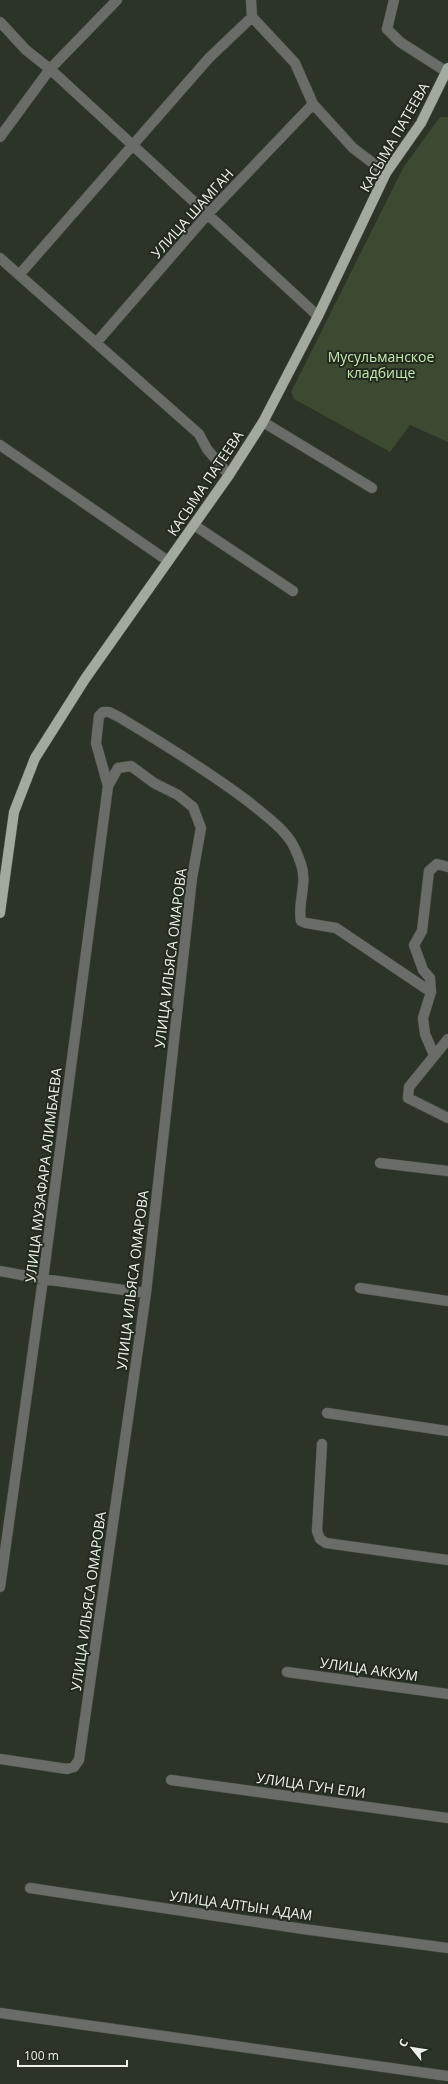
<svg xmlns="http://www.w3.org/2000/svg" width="448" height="2084" font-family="'Open Sans',sans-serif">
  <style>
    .green { fill: #3c4a32 }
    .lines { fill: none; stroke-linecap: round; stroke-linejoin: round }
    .minor-casing { stroke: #4b5146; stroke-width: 11 }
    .major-casing { stroke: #4b5146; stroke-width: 11 }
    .minor { stroke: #6a6d67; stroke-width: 10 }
    .major { stroke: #a2a99e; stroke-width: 10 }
    .labels { text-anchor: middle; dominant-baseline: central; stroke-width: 4; stroke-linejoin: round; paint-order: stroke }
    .street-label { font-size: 14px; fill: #edf1ea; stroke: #22291e }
    .park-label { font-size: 14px; fill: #c6eaae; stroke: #22291e }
  </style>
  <rect width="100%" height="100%" fill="#2c3327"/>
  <path class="green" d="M440,117H448V442L410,425L390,452L294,399L291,392L403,168Z"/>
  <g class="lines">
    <g class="minor-casing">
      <path id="minor" d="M251,0L252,17
        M394,0L387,29L400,42L447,72
        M0,22L26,50L50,69L318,316
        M0,137L50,69L117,0
        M0,258L199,434L207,449L229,475
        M19,275L209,58L252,17L295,63L313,104L353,148L386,173
        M96,343L207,215L313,104
        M263,422L372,488
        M0,445L168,561
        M194,525L293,591
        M108,786L96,743L99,716L103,712H109L119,717C164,744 208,771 249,802C262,813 277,823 287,836C293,843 298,855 301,864C308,883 297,904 301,921L306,923L336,928L431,992
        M448,1039L409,1087L408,1098L448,1118
        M434,1055L425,1034L423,1018L431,992L430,978L423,970L414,945L422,931L429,871L437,864L448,867
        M380,1163L448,1171
        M0,1271L43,1279L146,1293
        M360,1288L448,1301
        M327,1413L448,1431
        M322,1444L317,1531L320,1539L326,1543L448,1560
        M0,1587L43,1279L108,786L118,768L131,766L154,783L178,795L193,807L201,828L192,878L146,1293L79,1760L74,1767L67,1769L0,1759
        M287,1672L448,1694
        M171,1780L448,1818
        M30,1888L303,1929L448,1948
        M0,2013L448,2076"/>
    </g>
    <g class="major-casing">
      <path id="major" d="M0,913L14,812L35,758L85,679L229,475L263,422L318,316L386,173L421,123L448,68"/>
    </g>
    <use href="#minor" class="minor"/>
    <use href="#major" class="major"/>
  </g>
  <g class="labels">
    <g class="street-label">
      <text transform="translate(394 137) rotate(-60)">КАСЫМА ПАТЕЕВА</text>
      <text transform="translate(192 213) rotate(-48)">УЛИЦА ШАМГАН</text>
      <text transform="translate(205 483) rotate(-56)">КАСЫМА ПАТЕЕВА</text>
      <text transform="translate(170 958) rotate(-83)">УЛИЦА ИЛЬЯСА ОМАРОВА</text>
      <text transform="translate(43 1175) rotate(-83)">УЛИЦА МУЗАФАРА АЛИМБАЕВА</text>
      <text transform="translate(132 1280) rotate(-83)">УЛИЦА ИЛЬЯСА ОМАРОВА</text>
      <text transform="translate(88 1601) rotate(-82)">УЛИЦА ИЛЬЯСА ОМАРОВА</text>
      <text transform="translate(369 1669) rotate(8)">УЛИЦА АККУМ</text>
      <text transform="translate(311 1785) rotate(8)">УЛИЦА ГУН ЕЛИ</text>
      <text transform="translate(241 1905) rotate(8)">УЛИЦА АЛТЫН АДАМ</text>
    </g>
    <g class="park-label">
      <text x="381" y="356">Мусульманское<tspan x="381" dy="16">кладбище</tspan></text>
    </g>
  </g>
  <g transform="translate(412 2048) rotate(300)" stroke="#22291e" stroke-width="3" paint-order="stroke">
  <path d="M0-3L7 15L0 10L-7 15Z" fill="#edf1ea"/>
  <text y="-6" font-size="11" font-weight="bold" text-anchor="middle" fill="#edf1ea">С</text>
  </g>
  <path d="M18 2060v6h109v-6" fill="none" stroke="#edf1ea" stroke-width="2"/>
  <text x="24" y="2060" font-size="12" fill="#edf1ea" stroke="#22291e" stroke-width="3" paint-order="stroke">100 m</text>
</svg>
